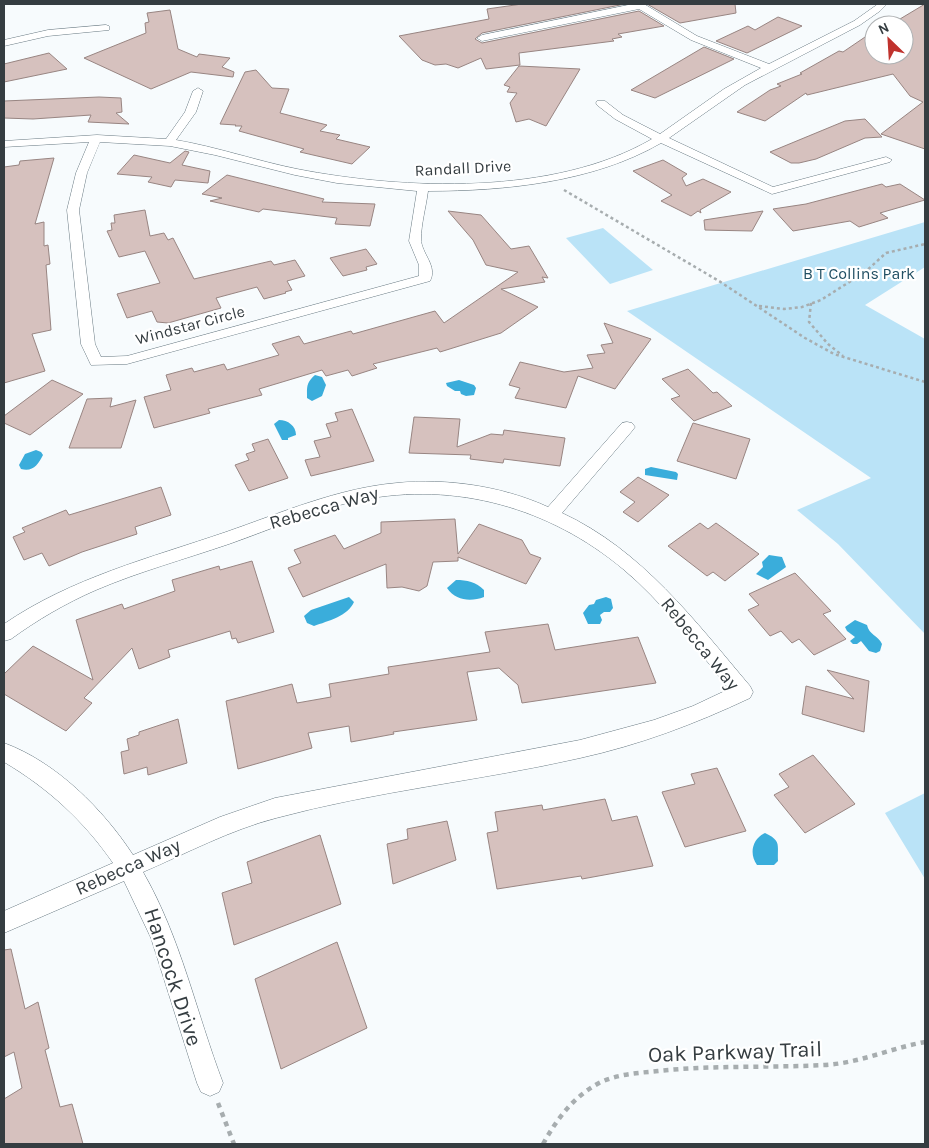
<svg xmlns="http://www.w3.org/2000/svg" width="929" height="1148" font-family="Karla,sans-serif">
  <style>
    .green { fill: #bae3f7 }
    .water { fill: #3aaddb }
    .building { fill: #d6c1be; stroke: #988582 }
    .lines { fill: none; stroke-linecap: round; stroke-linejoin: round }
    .street-casing { stroke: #697a83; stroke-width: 1 }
    .path-far1 { stroke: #a7adaf; stroke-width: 2.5; stroke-dasharray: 3 3; stroke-linecap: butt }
    .path { stroke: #a7adaf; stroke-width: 4.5; stroke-dasharray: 5 5; stroke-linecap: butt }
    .street { fill: #fff; fill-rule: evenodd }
    .labels { text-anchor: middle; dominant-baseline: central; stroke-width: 4.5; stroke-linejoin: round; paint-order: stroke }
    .far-street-label { font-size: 16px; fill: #353d41; stroke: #fff }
    .far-park-label { font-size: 16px; fill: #214f63; stroke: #fff }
    .street-label { font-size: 19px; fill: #353d41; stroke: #fff }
    .near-street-label { font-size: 22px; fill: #353d41; stroke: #fff }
  </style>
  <rect width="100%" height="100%" fill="#f7fbfd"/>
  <path class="green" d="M925,222V267L865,305L925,339V634L838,544L797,510L871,478L627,311Z
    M603,228L653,270L610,284L566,238Z
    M925,793V879L885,813Z"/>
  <path class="water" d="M315,375L322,377L326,385L322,396L312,401L307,398C307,387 306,383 315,375Z
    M459,380L474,385L476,388L474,395L466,396L461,394L460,391H455L447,386L446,383Z
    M279,420C288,420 296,426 296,435L288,438V440H282L274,424Z
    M36,450L41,452L43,455C38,465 33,472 21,469L19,465L25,454Z
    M651,467L676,472L678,474L677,480L645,475V469Z
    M769,555L782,557L786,567L768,580L756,574L763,567L762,562Z
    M456,580C467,580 476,582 484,590V597C471,602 456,601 447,588Z
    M349,597L354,602C348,616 328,621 314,626L307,623L304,616L311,610Z
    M606,597L611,599L613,608L610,612H604L600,615L602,620L600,624H588L583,613L589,605L594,604L596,600Z
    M855,620L867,625C869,635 878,635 882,644L880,651L876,653L869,651L861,641L857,644H853L850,641L855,637L847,631L845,627Z
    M765,833C782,841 777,845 778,861L774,865H757C749,854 752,839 765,833Z"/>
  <path class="building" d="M522,4H625L482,33L475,39L482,43L639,11L664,26L618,34L622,37L612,39L614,41L519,53L520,65L486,69L481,58L458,68L446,64L435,65L422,60L399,36L489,19L487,9Z
    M647,4H735L736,13L680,23Z
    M925,4V149L881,134L923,102L910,96L893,74L807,95L806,93L765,121L737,112L770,90L781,86L777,84L802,74L800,73L839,51L843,52L868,35H874V55H904V25H890Z
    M170,10L178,49L197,57L199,54L230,58L222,67L234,72L233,77L191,72L151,89L84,58L146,33L145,23L149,22L147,13Z
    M778,17L802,26L747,53L716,41L748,26L755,30Z
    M704,47L734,59L655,98L631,90Z
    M49,53L67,69L4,82V64Z
    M519,66L580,69L546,126L529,119L516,122L510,103L517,93L507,92L510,87L504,85Z
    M256,70L272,88L289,89L280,113L327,125L320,131L340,135L336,139L370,147L352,164L300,152L304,149L239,131L242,126H235L236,125L220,124L245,72Z
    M99,97L121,98L122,112L116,113L129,124L88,122L91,115L33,119L4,118V101Z
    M865,119L882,137L865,138L816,159L799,163H791L770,152L845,121Z
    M185,151L189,152L182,165L210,171L208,183L175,180L171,187L148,182L152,177L117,174L134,155L170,163Z
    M54,158L35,224L44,222V246L48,245L50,264L46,265L51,330L32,334L45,371L4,383V167L19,165L20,161Z
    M663,160L687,174L682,178L686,186L703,179L731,192L700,210L701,213L698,211L691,216L661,201L672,195L633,171Z
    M227,175L324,199L322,202L375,204L370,226L335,224L337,218L263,209L259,212L210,201L222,198L202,194Z
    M882,184L886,187L900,184L925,200L880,213L888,218L859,227L850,221L793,231L773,209L806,204Z
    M145,210L150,236L164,233L168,240L173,238L194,279L271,261L274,265L295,260L305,276L287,281L292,290L285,292L286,293L264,299L257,287L216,298L221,308L168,323L157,322L152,311L127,318L117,294L160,283L145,251L119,257L107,231L112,230L111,223H115L114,215Z
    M448,211L481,215L511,249L529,246L548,278L542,277L545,282L501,289L538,307L501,333L440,352L437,348L373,364L377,368L352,376L348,370L326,376L322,370L259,389L262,395L208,409L210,413L154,428L144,397L171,390L166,375L192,368L194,372L224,364L227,370L279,355L272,344L299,336L304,344L351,331L353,334L435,311L444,323L518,272L486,265L473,240Z
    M763,211L752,231L705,230L704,220Z
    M366,249L377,264L366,267L367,270L343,276L330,258Z
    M604,323L651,339L615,389L578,376L566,408L515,398L520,388L509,385L520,362L564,372L593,368L587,355L605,353L601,345L613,343Z
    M688,369L713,393L717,392L732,406L694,421L671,399L680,396L662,379Z
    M52,380L83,394L30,435L4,423V416Z
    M112,398L110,407L136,400L121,448H69L87,399Z
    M352,409L374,461L311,476L305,460L320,457L314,441L331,437L326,424L338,421L335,413Z
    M414,417L460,419L457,447L491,434L503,435L504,430L565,438L560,466L504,459L503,463L470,459L471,455L409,453Z
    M693,423L750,439L736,479L677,461Z
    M268,439L288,478L249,491L235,465L249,460L246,454L255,451L252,444Z
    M638,477L669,495L638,522L623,512L635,502L620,492Z
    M161,487L171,515L135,527L137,534L82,552L49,566L42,553L24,560L13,537L25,532L22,528L66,510L69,515Z
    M455,519L458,554L479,524L522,540L530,554L541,558L526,584L458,557V561L433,562L427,586L419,591L402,587L387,588L386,564L303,597L288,568L301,563L294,550L335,535L344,549L381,533V522Z
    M700,523L708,529L716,523L759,554L725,581L713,572L707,576L668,546Z
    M252,561L274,632L238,643L236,638L232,639L230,631L168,650L170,657L139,669L132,648L84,698L92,703L66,731L4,694V674L33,646L93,680L76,620L122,604L124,609L175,591L172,580L219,566L220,570Z
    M795,573L831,611L823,614L846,639L814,655L799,639L792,643L781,631L770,636L748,610L759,605L749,594Z
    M548,624L555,650L638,637L656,683L522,703L518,685L499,668L467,672L477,720L393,732L394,734L351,742L349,726L308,733L312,748L238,769L226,701L292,684L297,703L331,697L329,684L389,674L388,667L490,652L485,632Z
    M827,670L869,681L864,732L802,714L806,686L854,699Z
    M178,719L187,763L148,775L147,767L124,774L121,752L129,750L127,739L139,735V732Z
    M813,755L855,804L805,833L774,795L789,787L779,774Z
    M717,768L746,831L685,847L662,792L695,784L691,774Z
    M605,799L612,821L637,816L653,866L582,879L581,876L497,889L487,833L498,831L495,812L542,805L543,810Z
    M447,821L456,860L393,884L387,844L408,839L407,829Z
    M320,835L341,904L234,945L222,893L252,883L247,862Z
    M337,942L367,1028L281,1069L255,979Z
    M11,949L25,1009L38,1002L49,1048L45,1050L60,1107L72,1104L83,1144H4V1099L22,1088L14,1052L4,1057V950Z"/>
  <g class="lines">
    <g class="street-casing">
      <path id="street" d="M633,4H644L697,36L769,64L854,21L878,4H887L880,11L860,25L745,85L669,138L773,187L886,157L892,160L890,162L772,194L661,143C594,182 505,191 428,191C426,207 421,224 421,239C421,253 438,266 430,281L127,364L91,365L81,344L67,210L76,173L89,142L4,147V141L97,135L166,139L185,112L193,91L198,88L203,91L196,112L176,140C217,147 257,161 297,169C405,190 554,196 652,139L615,119L597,105L596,103L597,101H605L623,115L660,134L724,89L761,68L691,40L639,9L482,41L477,38L482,35ZM100,142L170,146L215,155L295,175L337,183L417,191L409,241L419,265V276L127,356L101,357L95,344L79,210L87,173Z
        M106,25L109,26V30L48,36L4,46V40L48,30Z
        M627,422L632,423L635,427L632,431L562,513C642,550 695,621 750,686L753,692L750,698C695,724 639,745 580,758C479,781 375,791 276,818C230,830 187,853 143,872C181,938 196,1012 223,1083L219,1092L210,1096L201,1092L197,1083L151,938L124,881L4,933V911L113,863C84,821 48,788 4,762V743C56,762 103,809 133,855L220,817L275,798L580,740L654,720L693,706L729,689C696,648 664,603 623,569C550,508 456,481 361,500C316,509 272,529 229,544C185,559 138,572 96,590C66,603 37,620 11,639L4,641V624C71,578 150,558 226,532C281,513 338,488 397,483C446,478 502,486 548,507L622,423Z"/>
    </g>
    <path class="path-far1" d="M564,190L719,281L805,338L834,354L925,382
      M811,303L809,322L828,344L843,356
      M759,306L784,309L802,307L821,300L865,272L886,253L925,244"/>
    <path class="path" d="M218,1103L234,1144
      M543,1144C557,1119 573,1097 599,1083C617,1074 638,1073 658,1071C713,1065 769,1068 825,1065C860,1063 891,1048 925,1042"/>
    <use href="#street" class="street"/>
  </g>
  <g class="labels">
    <g class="far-street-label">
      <text transform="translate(463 168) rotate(-3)">Randall Drive</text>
      <text transform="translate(190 325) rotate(-15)">Windstar Circle</text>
    </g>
    <g class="far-park-label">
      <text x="859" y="273">B T Collins Park</text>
    </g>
    <g class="street-label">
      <text transform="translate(324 508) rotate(-16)">Rebecca Way</text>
      <text transform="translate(700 644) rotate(51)">Rebecca Way</text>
      <text transform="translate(128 867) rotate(-24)">Rebecca Way</text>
    </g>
    <g class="near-street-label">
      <text transform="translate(173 977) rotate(72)">Hancock Drive</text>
      <text transform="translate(735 1052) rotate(-2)">Oak Parkway Trail</text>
    </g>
  </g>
  <rect width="929" height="1148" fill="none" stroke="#353d41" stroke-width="10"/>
  <g transform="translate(889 40) rotate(335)"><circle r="24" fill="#ffffff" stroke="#aeb1b3"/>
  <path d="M0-4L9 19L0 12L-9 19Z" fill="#c0322d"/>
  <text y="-8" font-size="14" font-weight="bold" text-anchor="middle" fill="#353d41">N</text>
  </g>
</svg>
